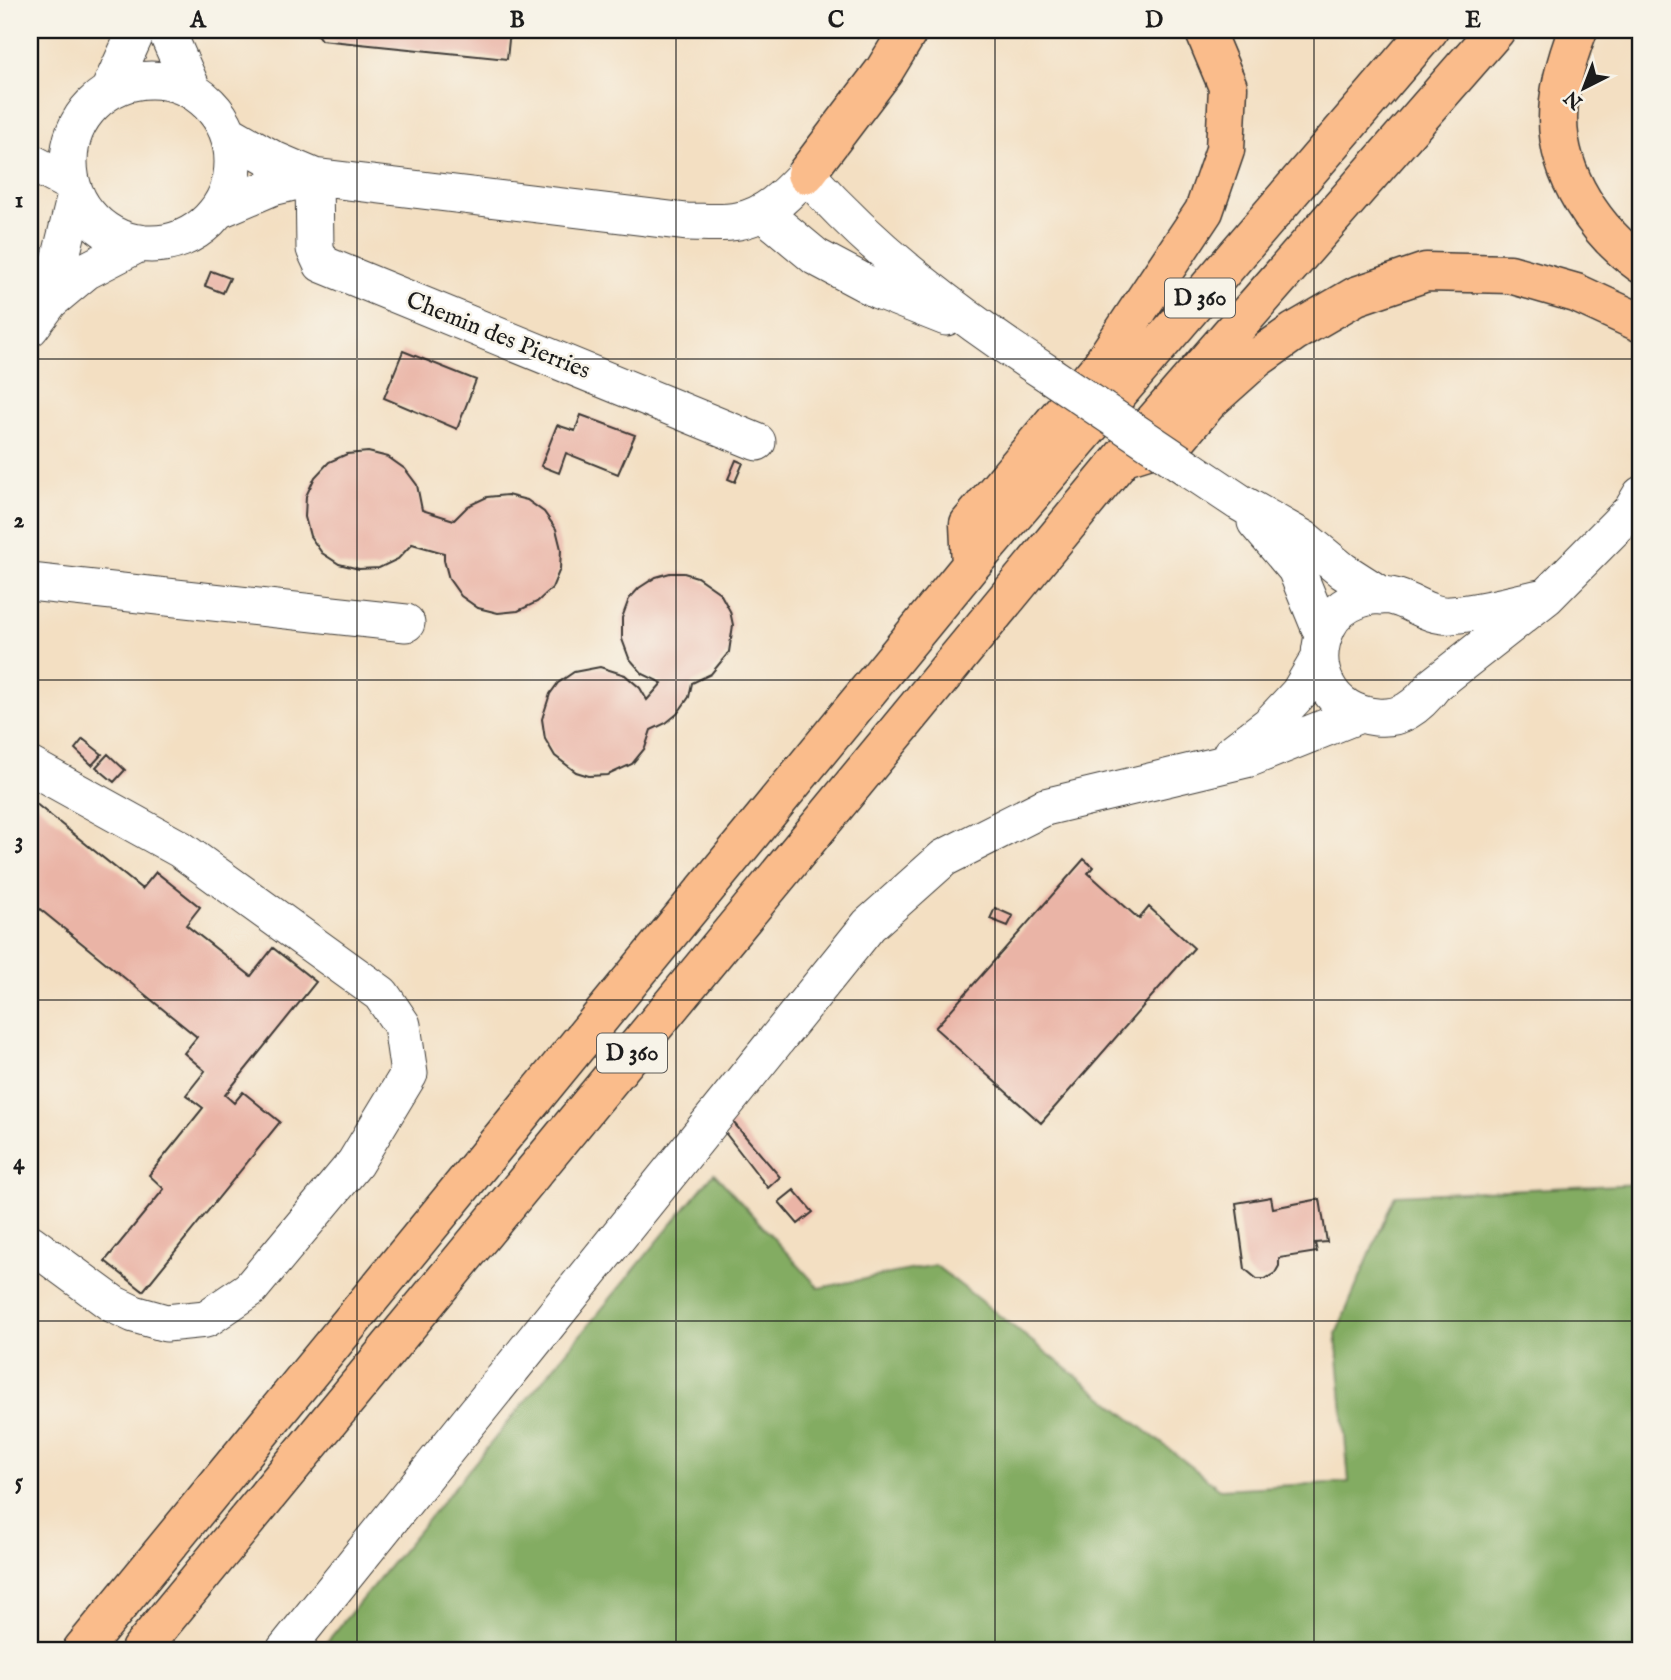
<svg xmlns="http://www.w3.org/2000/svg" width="1671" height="1680" font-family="'IM FELL English',serif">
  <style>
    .forest { fill: #83ac62; stroke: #50643f; stroke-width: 2 }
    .building { fill: #eab4a6 }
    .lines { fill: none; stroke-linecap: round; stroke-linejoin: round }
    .minor-casing { stroke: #3c3935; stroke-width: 39 }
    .highway-casing { stroke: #3c3935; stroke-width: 41 }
    .minor { stroke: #fff; stroke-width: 37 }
    .highway { stroke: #fabc8b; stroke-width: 38 }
    .minor-bridge-casing { stroke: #3c3935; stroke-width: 39; stroke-linecap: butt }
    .minor-bridge { stroke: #fff; stroke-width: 37 }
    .grid { fill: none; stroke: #1c1c1c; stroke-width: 2; stroke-opacity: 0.55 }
    .labels { text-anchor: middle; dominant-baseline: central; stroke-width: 5; stroke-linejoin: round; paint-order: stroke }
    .shield { fill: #f7f3e8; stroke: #5e5c59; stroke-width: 2 }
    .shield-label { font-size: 23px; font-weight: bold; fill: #1c1c1c }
    .street-label { font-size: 24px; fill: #1c1c1c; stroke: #f7f3e8 }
    .neatline { fill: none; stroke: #1c1c1c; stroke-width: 2.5 }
    .grid-label { font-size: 23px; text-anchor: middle; font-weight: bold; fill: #1c1c1c }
  </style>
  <rect width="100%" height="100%" fill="#f7f3e8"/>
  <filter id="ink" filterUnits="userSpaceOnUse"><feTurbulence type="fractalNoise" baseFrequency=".0143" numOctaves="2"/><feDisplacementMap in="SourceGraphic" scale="14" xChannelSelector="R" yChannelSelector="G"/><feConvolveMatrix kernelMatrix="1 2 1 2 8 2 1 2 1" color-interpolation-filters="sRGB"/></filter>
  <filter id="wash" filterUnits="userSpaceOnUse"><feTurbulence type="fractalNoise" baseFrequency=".00686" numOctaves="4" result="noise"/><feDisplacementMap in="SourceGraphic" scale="28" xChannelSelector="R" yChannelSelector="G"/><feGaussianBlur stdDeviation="1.57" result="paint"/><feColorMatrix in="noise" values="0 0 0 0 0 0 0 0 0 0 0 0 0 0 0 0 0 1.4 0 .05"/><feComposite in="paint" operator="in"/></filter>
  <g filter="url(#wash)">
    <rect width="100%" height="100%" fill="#f3dfc2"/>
    <path class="forest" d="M714,1173L819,1288L935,1265L1220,1489L1349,1482L1336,1334L1395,1195L1641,1184V1650H320Z"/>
    <g id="blocks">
      <path class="building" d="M314,30H510L507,59L321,40Z
        M211,271L230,278L223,293L205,286Z
        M403,351L476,380L457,429L384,398Z
        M581,415L635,435L618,474L566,453L559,473L541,466L557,425L575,431Z
        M368,452L388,457L405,469L417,485L422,510L454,520L468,506L487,497L507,495L527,500L544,512L556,529L561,549L560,569L552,588L537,602L518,611L498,613L478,608L461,596L449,579L444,560V553L412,544L398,559L379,568L359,569L339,564L322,553L310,536L305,517L306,496L315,477L329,462L347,454Z
        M736,460L743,463L735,482L728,479Z
        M670,573H684L697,577L720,593L730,611L733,625L729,652L711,674L692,683L689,697L677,714L666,723L651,730L645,748L632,764L608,775L589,776L576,772L555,756L545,739L542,719L550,694L558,683L574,672L600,667L625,675L640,688L647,700L662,683L643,674L629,658L622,639V618L629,599L639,588L656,577Z
        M83,739L102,754L92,765L75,749Z
        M108,754L125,770L114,782L96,767Z
        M30,799L142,889L156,872L200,907L186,925L251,976L273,948L316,982L225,1095L234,1103L243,1092L280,1122L143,1291L105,1261L164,1189L149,1175L203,1108L186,1095L205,1071L184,1053L197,1037L30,901Z
        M1084,859L1093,867L1088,873L1139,919L1149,907L1194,948L1041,1123L935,1028Z
        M995,908L1013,916L1008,926L990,919Z
        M733,1122L780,1177L768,1188L723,1130Z
        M794,1190L813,1212L798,1224L779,1202Z
        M1271,1197L1273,1208L1320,1199L1327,1242L1315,1243L1317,1252L1279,1258V1266L1275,1273L1265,1279H1257L1245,1269L1236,1203Z"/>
    </g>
  </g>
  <g filter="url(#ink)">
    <use href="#blocks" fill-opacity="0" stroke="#3c3935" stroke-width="2"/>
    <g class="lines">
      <g class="minor-casing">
        <path id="minor" d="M166,30L193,91
          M69 162a82 82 0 1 1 164 0a82 82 0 1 1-164 0Z
          M109,91L137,30
          M229,134L274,160L314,177L687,222C704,222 722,224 738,221C767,216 787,194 806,174C878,254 960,317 1050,375
          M30,162L72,184
          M314,177L315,249L322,264L757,442
          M218,210L272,187L314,177
          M763,213L816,257L878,290L946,317
          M50,301L76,195
          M30,328L50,301L86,271L140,243
          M1191,470L1239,502L1304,539L1343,571L1382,596
          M1256,522L1296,569L1323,635
          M30,582L406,623
          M1546,597C1515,603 1483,613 1451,615C1433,617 1417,605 1401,599C1375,589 1339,601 1327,627C1308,668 1329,712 1376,717C1386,718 1398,716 1407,711C1419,704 1426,696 1434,685L1546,597L1632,510L1641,495
          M1231,754L1269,725L1299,693L1319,659
          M30,766L180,849L381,994L402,1025L409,1074L355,1163L250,1289L206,1319L166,1323L134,1314L113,1304L30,1243
          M285,1650L869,925L944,858L1045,807L1250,758L1360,714"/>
      </g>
      <g class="highway-casing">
        <path id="highway" d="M1578,30C1567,58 1558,89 1558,119C1558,176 1596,232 1641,264
          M806,174L884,71L909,30
          M1128,455L1176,440L1209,401L1256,359L1294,332L1356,296L1426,272L1510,274L1576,293L1641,323
          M971,565L969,524L1100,367L1204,211L1225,150L1228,87L1204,30
          M82,1650L971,565L1429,30
          M140,1650L1123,457L1496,30"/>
      </g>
      <use href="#minor" class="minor"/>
      <use href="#highway" class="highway"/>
      <g class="minor-bridge-casing">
        <path id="minor-bridge" d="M1050,375L1191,470"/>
      </g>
      <use href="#minor-bridge" class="minor-bridge"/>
    </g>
  </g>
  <path class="grid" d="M357,30V1650M676,30V1650M995,30V1650M1314,30V1650M30,359H1641M30,680H1641M30,1000H1641M30,1321H1641"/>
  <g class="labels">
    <g class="shield">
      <rect x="1165" y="278.5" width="70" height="39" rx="5"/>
      <rect x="597" y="1033.5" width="70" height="39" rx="5"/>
    </g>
    <g class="shield-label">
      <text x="1200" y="298">D 360</text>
      <text x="632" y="1053">D 360</text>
    </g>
    <g class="street-label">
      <text transform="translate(498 336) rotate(22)">Chemin des Pierries</text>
    </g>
  </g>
  <rect width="1671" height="1680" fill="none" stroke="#f7f3e8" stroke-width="77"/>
  <g transform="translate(1584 88) rotate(222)" stroke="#f7f3e8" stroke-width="5" paint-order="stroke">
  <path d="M0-5L12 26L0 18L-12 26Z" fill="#1c1c1c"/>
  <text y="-10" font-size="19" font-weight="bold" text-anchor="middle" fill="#1c1c1c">N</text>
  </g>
  <rect x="38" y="38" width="1594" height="1604" class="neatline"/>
  <g class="grid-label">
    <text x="198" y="27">A</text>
    <text x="517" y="27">B</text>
    <text x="836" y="27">C</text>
    <text x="1154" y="27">D</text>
    <text x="1473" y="27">E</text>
    <text x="19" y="207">1</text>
    <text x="19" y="527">2</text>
    <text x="19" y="848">3</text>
    <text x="19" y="1169">4</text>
    <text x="19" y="1489">5</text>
  </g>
</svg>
